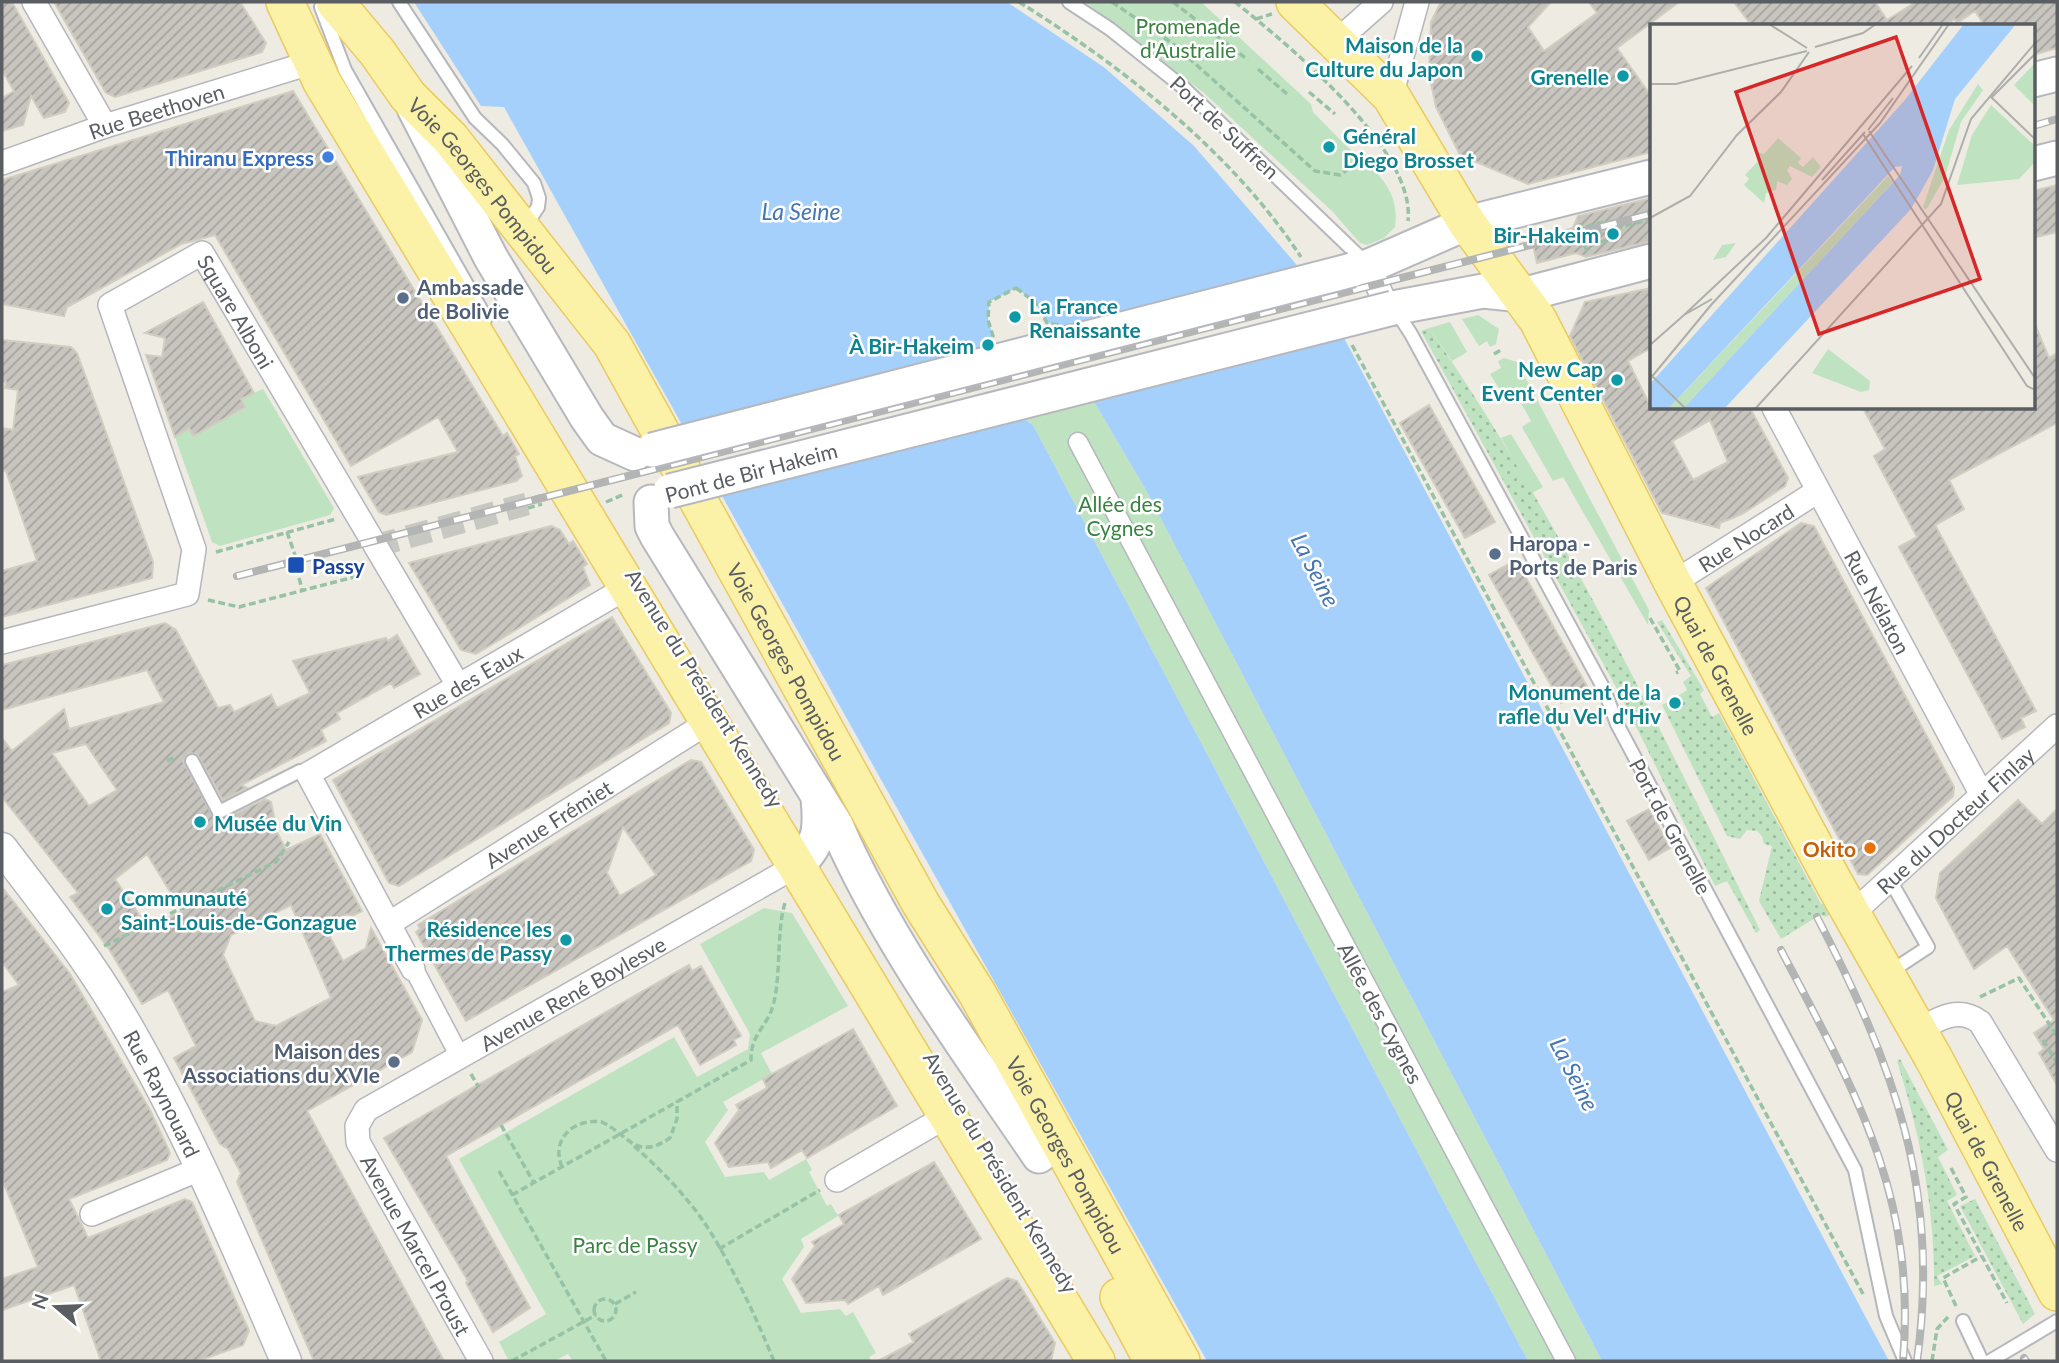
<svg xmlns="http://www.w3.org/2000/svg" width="2059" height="1363" font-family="Lato,sans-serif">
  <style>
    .grass { fill: url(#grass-dots) }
    .green { fill: #bfe3c1 }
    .water { fill: #a4d0fb }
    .pier { fill: #edebe2 }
    .building { fill: url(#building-hatch); stroke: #d1cdc1; stroke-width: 2; fill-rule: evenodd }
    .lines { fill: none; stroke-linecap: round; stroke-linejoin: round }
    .minor-tunnel { stroke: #c8c8c2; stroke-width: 23; stroke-dasharray: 23 11; stroke-linecap: butt }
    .service-casing { stroke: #b5b7bc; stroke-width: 16 }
    .pedestrian-casing { stroke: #b5b7bc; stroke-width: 21 }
    .minor-casing { stroke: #b5b7bc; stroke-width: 26 }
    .tertiary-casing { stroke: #b5b7bc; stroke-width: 33 }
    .secondary-casing { stroke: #b6b8be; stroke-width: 37 }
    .primary-casing { stroke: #ebca5d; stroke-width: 40 }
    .path { stroke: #97c2a5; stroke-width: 3.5; stroke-dasharray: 7 3.5; stroke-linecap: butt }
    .service { stroke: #fff; stroke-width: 12 }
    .pedestrian { stroke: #fff; stroke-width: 18 }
    .minor { stroke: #fff; stroke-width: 23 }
    .tertiary { stroke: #fff; stroke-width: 30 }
    .secondary { stroke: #fff; stroke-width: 33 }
    .primary { stroke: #fbf2a8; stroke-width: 37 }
    .rail-casing { stroke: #b3b4b4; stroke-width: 8 }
    .rail { stroke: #fff; stroke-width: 5; stroke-dasharray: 16; stroke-linecap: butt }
    .secondary-bridge-casing { stroke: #b6b8be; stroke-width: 37; stroke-linecap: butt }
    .secondary-bridge { stroke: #fff; stroke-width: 33 }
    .culture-dot { fill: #0f9aa8; stroke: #fff; stroke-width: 2.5 }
    .shop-dot { fill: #3f7fe0; stroke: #fff; stroke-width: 2.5 }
    .service-dot { fill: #5c6f8a; stroke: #fff; stroke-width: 2.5 }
    .transit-dot { fill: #1a4fb4; stroke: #fff; stroke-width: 2.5 }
    .food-dot { fill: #e8710a; stroke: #fff; stroke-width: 2.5 }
    .labels { text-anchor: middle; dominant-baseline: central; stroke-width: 5; stroke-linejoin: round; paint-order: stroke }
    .park-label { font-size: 21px; fill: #388340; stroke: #fff }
    .culture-label { font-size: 21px; font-weight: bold; fill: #0d838f; stroke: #fff; text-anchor: end }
    .street-label { font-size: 21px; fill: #5a5d62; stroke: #fff }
    .shop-label { font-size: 21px; font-weight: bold; fill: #366cbe; stroke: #fff; text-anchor: end }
    .service-label { font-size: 21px; font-weight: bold; fill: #4e5e75; stroke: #fff; text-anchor: start }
    .transit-label { font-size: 21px; font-weight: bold; fill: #164399; stroke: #fff; text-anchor: start }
    .food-label { font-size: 21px; font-weight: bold; fill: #c56008; stroke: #fff; text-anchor: end }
    .water-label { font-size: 23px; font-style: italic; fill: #4576b4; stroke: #fff }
    .inset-road { fill: none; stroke: #aeaeab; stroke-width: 2 }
    .view { fill: #d62828; fill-opacity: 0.15; stroke: #d62828; stroke-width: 3.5 }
    .inset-edge { fill: none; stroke: #5a5d62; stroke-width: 3.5 }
  </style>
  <defs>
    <pattern id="grass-dots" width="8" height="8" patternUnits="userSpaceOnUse" patternTransform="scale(1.75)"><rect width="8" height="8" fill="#bfe3c1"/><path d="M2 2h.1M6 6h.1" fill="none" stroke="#9ebba0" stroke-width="1.8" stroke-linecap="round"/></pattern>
    <pattern id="building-hatch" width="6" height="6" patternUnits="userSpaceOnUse" patternTransform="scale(1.75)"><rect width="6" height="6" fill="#c8c5bf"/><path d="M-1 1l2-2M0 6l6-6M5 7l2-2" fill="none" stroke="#a5a39f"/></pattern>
  </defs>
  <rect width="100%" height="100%" fill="#edebe2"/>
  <path class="grass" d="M1429,328C1559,516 1658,726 1760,930L1756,933L1727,881L1715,886L1623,700L1421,331Z
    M1662,620L1704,690L1700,694L1712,717L1719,713L1821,904H1825L1831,914L1826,917L1820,915L1781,939L1759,901L1772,846L1764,844L1762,836L1757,831L1747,830L1740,839L1727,836L1662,705L1668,702L1672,709L1681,705L1678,696L1687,690L1683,682L1691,676L1657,622Z
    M1900,1059L1948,1150L1938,1157L1957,1195L1947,1201L1975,1256L1937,1276L1942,1284L1934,1286C1935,1208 1920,1134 1897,1061Z
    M1975,1199L2035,1314L2023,1324L1960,1206Z"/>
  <path class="green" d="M1085,2H1201L1311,104L1313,112C1326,125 1339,139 1352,151C1378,173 1400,190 1395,227L1384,238L1367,245L1360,243L1332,211L1204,93Z
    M1478,315L1499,329L1496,344L1490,347L1487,341L1479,346L1462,319Z
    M1450,322L1467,352L1452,361L1429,328Z
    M1504,358L1517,362L1649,610L1648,625L1563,477L1553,481L1522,427L1531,421L1517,396L1507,401L1490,374L1501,368L1498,361Z
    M263,389L334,508L330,515L220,546L212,542L175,437L189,428L193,436L245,408L241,399Z
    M1093,400L1146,490L1602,1361H1528L1033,425L1023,418Z
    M1511,434L1543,487L1532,493L1501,438Z
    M764,908L792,913L848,1006L761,1053L772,1074L723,1102L728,1110L705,1142L725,1177L764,1172L769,1180L806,1159L812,1170L809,1172L827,1206L831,1204L838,1216L801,1239L804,1247L782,1279L801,1313L840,1309L846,1316L853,1312L876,1353L869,1357L871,1361H573L568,1354L554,1361H509L499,1342L546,1314L459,1159L674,1037L697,1077L748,1049L750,1034L700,944Z"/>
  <path class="water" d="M414,2H1007L1105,68L1194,146L1302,271L1344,338L1889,1361H1602L1146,490L1093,400L1058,325L1047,323L1035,302L1016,288L989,302L988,320L993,336L988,343L990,348L1023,418L1033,425L1528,1361H1207L504,107L481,106Z"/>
  <path class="pier" d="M1306,269L1348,337L1090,401L1057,332Z
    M990,351L1026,415L717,496L679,428Z"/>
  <path class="building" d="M2,2H12L69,103L65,112L44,118L31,96L23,125L2,131V98L14,91L2,70Z
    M54,2H240L266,43L262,52L115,97L106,93Z
    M1441,2H1551L1528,27L1544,51L1597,13L1589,2H1679L1617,48L1651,96V152L1528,184L1460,155L1436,107L1429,74L1431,22Z
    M1734,2H1875L1887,20L1916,2H2057V48L2033,55V26H1985L1975,11L1957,23L1955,19L1944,26H1752Z
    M293,91L503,436L507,433L519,454L515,456L522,476L516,481L386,515L379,512L358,477L458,452L438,417L351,466L215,235L181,244L67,307L64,316L2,304V180Z
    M2057,185V232L2033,238V191Z
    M1651,198V241L1586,257L1576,253L1537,263L1532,240L1573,228L1578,216Z
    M1651,288V348L1628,361L1651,408H1750L1788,478L1785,486L1742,514L1720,523L1719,528L1662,513L1570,336L1585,302ZM1710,420L1728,462L1693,480L1672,441Z
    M203,302L254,393L241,399L245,407L193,436L189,428L175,437L146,355L162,357L165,338L145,333Z
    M2033,320L2049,358L2057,353V423L1949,480L1964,509L1935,525L2036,711L2021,718L2025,727L2002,739L1899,547L1917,537L1874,456L1885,449L1863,408H2033Z
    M2,340L71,347L77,353L153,562L152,578L2,617V571L37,561L6,471L2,470V428L13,430L18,390L5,388L6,382H2Z
    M1429,405L1495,522L1465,538L1400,423Z
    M1801,523L1814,526L1954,787L1953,796L1867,875L1858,874L1706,588Z
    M551,526L560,530L569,544L573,541L587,564L583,567L590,585L476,654L461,650L409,563Z
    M1516,560L1588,688L1561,703L1489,575Z
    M612,617L671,713L669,723L399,886L389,883L333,780Z
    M165,623L176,630L218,708L230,705L234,712L271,695L277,708L310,693L293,661L386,638L388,641L397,635L420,674L394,688L391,683L337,713L340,719L321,730L326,741L241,785L247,788L223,800L197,754L189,753L183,761L215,820H223L265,799L271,802L277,832L286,850L320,834L362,911L352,916L347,914L324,926L343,961L366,948L371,928L422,1020L412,1052L307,1111L444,1361H314L237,1182L241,1173L228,1149L220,1144L174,1058L196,1046L168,990L142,1004L109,949L70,897L78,893L2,797V738L12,751L64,709L69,729L164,702L147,670L2,710V665ZM86,744L117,790L89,806L52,753ZM147,854L182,911L148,928L115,879ZM291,905L331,998L276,1026L255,1021L223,955L231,935Z
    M691,760L701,762L754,850L751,861L466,1021L416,932L420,929L418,925ZM623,827L656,875L620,896L607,873Z
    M2018,800L2042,824L2057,809V1085L2039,1053L2044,1049L2034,1033L2054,1020L2007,946L1974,969L1936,898L1940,873Z
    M1649,809L1670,848L1649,860L1627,821Z
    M2,887L70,974L150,1110L170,1153L167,1160L69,1199L88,1238L185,1199L192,1202L249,1331L243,1345L198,1361H101L74,1285L2,1310V1279L38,1267L2,1179V992L19,985L2,962Z
    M689,965L692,971L701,966L741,1036L734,1040L736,1045L700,1065L678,1025L446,1156L530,1308L493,1332L466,1283L468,1281L384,1138Z
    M853,1029L897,1106L807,1158L802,1150L771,1168L768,1162L729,1167L715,1143L739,1110L736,1105L767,1088L763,1079Z
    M934,1162L981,1239L883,1295L879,1286L848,1304L845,1300L806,1303L792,1279L815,1246L812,1242L844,1224L839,1215Z
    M1007,1278L1017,1281L1055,1343L1051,1361H878L914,1342L909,1334Z"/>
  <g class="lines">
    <path class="minor-tunnel" d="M375,546L527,504"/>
    <g class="service-casing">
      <path id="service" d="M399,2L475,118L502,144L534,183L539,198L538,207L525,226
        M1069,2L1110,29L1184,88L1365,262
        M321,7L345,70L486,318
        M1396,311L1411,334L1604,689L1617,724L1855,1170L1886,1316L1905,1361
        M192,761L219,812L300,771L308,774
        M1887,974L1928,947L1890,880
        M1963,1321L1982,1361
        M1990,1361L2057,1321"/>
    </g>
    <g class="pedestrian-casing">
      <path id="pedestrian" d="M1078,442L1566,1361
        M417,975L460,1057"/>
    </g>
    <g class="minor-casing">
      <g id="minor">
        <path d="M34,2L105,126"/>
        <path d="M1337,41L1381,2"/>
        <path d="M1391,96L1417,2"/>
        <path id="s1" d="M2,163L105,126L313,62"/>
        <path d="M1369,266L1383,298L1393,308"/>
        <path id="s2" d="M1774,408L1982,795"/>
        <path id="s3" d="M1673,583L1818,491"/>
        <path id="s4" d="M2,642L187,594L194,549L110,305L202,253L458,685"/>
        <path id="s5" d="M1853,913L2057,726"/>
        <path id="s6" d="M390,923L707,723"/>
        <path id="s7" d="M413,969L308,774L626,588"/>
        <path d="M1918,1030C1938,1019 1958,1006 1980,1022L2057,1150"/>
        <path d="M837,1180L947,1116"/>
        <path d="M92,1214L200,1169"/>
        <path id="s8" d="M481,1361L358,1142L357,1126L366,1110L796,866"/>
      </g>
    </g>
    <g class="tertiary-casing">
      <g id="tertiary">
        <path id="s9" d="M2,848C44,903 87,957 122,1017C186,1126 236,1245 286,1361"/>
      </g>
    </g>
    <g class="secondary-casing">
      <path id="secondary" d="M2033,80L2057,74
        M414,108L491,258L587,418L602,439L635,454
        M2033,164L2057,158
        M1352,270L1369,266L1467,223L1651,177
        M1393,308L1483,291L1522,295L1651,261
        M651,502L652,526L657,536L836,825C885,939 969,1053 1039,1156
        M796,866C820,845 821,829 818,798"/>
    </g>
    <g class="primary-casing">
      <g id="primary">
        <path d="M285,2L322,82L1096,1361"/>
        <path id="s10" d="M335,2L377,52L408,96L451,139L612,344L921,904L977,993L1181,1361"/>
        <path id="s11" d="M1295,2L1391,96L1467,223L1538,320L1673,583L1834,883L1934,1059L2057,1292"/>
        <path d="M1119,1297L1153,1361"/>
      </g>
    </g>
    <path class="path" d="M1019,2C1123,67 1233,153 1301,257
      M1112,2L1172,43L1315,171L1340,175L1367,155
      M1173,2L1248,60
      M1235,2C1287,44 1416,149 1408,221
      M1256,19L1272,14
      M1258,69L1287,94
      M1309,92L1335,114
      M1580,223L1581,228L1607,221
      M1595,234L1651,219
      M1587,251L1585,246L1611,239
      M1016,288L1035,302L1047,323L1058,325L1061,331L986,350L993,336L988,320L989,302Z
      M1352,345L1863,1294
      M1494,354L1501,350
      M525,501L540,496
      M606,502L625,494
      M528,508L542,504
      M287,532L295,555
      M216,552L336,519
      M299,578L302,589
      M208,600L239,607L358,576
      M1650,618L1680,671L1676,673
      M167,761L177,756
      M104,946L276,862L289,842
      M1980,997L2019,978L2057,1036
      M2043,1040L2057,1063
      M471,1074L478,1086
      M501,1125L534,1183
      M634,1146C653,1163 671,1180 687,1200C720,1237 755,1315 774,1361
      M562,1167C550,1138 575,1118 602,1122C630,1136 636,1161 670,1138L677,1119V1101
      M1951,1168L1966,1197L1954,1204L2007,1303
      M499,1171L606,1361
      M512,1195L751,1060C751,1039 760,1032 769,1016C783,988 775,935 785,903
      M719,1249L820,1190
      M594 1310a11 11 0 1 1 22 0a11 11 0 1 1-22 0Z
      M615,1304L636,1292
      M1956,1306L1943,1278L1982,1256
      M512,1361L596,1315
      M1932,1361L1937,1329L1948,1317"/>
    <use href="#service" class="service"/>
    <use href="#pedestrian" class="pedestrian"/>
    <use href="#minor" class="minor"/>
    <use href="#tertiary" class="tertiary"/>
    <use href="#secondary" class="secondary"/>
    <use href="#primary" class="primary"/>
    <g class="rail-casing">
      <path id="rail" d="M2033,126L2057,119
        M237,576L1651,214
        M1817,917C1894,1066 1941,1190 1917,1361
        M1781,950C1855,1091 1917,1196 1903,1361
        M2024,1358L2026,1361"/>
    </g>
    <use href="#rail" class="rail"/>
    <g class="secondary-bridge-casing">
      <path id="secondary-bridge" d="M652,450L1352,270
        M670,491L1393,308"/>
    </g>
    <use href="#secondary-bridge" class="secondary-bridge"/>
  </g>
  <g class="culture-dot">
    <circle cx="1477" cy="56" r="7"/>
    <circle cx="1623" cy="76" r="7"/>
    <circle cx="1329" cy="147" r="7"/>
    <circle cx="1613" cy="234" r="7"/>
    <circle cx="1015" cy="317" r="7"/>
    <circle cx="988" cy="345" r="7"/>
    <circle cx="1617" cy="380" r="7"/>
    <circle cx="1675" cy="703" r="7"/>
    <circle cx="200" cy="822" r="7"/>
    <circle cx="107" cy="909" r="7"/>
    <circle cx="566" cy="940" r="7"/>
  </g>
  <circle class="shop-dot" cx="328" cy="157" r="7"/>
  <g class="service-dot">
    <circle cx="403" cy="298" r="7"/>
    <circle cx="1495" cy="554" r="7"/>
    <circle cx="394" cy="1062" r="7"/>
  </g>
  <rect class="transit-dot" x="287" y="556" width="18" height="18" rx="3.5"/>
  <circle class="food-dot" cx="1870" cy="848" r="7"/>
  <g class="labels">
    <g class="park-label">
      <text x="1188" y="25">Promenade<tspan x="1188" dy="24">d'Australie</tspan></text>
      <text x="1120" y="503">Allée des<tspan x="1120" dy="24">Cygnes</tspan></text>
      <text x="635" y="1244">Parc de Passy</text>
    </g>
    <g class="culture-label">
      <text x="1463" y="44">Maison de la<tspan x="1463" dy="24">Culture du Japon</tspan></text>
      <text x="1609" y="76">Grenelle</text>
      <text x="1343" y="135" text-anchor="start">Général<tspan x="1343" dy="24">Diego Brosset</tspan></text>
      <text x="1599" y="234">Bir-Hakeim</text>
      <text x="1029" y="305" text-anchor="start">La France<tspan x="1029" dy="24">Renaissante</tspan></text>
      <text x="974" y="345">À Bir-Hakeim</text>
      <text x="1603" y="368">New Cap<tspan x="1603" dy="24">Event Center</tspan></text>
      <text x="1661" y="691">Monument de la<tspan x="1661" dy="24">rafle du Vel' d'Hiv</tspan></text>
      <text x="214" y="822" text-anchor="start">Musée du Vin</text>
      <text x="121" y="897" text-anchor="start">Communauté<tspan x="121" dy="24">Saint-Louis-de-Gonzague</tspan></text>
      <text x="552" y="928">Résidence les<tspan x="552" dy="24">Thermes de Passy</tspan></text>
    </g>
    <g class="street-label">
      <text stroke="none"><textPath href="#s1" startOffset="163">Rue Beethoven</textPath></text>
      <text transform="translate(1225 127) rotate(43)">Port de Suffren</text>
      <text stroke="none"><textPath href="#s10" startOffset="236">Voie Georges Pompidou</textPath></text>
      <text stroke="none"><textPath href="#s4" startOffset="668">Square Alboni</textPath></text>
      <text transform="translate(751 472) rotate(-15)">Pont de Bir Hakeim</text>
      <text stroke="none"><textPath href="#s3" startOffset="86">Rue Nocard</textPath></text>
      <text stroke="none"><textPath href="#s2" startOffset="220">Rue Nélaton</textPath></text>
      <text stroke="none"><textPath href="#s10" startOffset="803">Voie Georges Pompidou</textPath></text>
      <text stroke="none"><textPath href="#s11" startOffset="791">Quai de Grenelle</textPath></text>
      <text stroke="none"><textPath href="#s7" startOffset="406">Rue des Eaux</textPath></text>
      <text transform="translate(705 688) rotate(58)">Avenue du Président Kennedy</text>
      <text stroke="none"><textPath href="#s5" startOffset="138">Rue du Docteur Finlay</textPath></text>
      <text stroke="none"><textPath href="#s6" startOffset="187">Avenue Frémiet</textPath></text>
      <text transform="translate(1671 826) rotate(62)">Port de Grenelle</text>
      <text stroke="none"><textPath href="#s8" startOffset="523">Avenue René Boylesve</textPath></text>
      <text transform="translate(1381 1013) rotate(62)">Allée des Cygnes</text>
      <text stroke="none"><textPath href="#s9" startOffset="294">Rue Raynouard</textPath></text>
      <text stroke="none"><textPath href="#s10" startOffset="1370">Voie Georges Pompidou</textPath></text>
      <text stroke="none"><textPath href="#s11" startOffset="1356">Quai de Grenelle</textPath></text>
      <text transform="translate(1001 1172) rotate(59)">Avenue du Président Kennedy</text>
      <text transform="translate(416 1245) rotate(61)">Avenue Marcel Proust</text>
    </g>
    <g class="shop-label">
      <text x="314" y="157">Thiranu Express</text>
    </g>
    <g class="service-label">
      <text x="417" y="286">Ambassade<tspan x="417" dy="24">de Bolivie</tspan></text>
      <text x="1509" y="542">Haropa -<tspan x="1509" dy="24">Ports de Paris</tspan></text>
      <text x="380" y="1050" text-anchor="end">Maison des<tspan x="380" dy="24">Associations du XVIe</tspan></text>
    </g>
    <g class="transit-label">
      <text x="312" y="565">Passy</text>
    </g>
    <g class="food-label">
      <text x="1856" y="848">Okito</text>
    </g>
    <g class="water-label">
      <text x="801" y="211">La Seine</text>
      <text transform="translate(1316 570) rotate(63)">La Seine</text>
      <text transform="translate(1575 1074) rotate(63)">La Seine</text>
    </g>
  </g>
  <g transform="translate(1650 24)">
    <rect width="385" height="385" fill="#edebe2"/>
    <path d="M385,39V82L364,61ZM328,60L333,66L311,98L295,153L276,186L273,183L299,106ZM341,81L385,122V138L369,155L307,161L322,111ZM128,114L151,134L148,139L153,143L163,133L171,143L162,153L140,142L137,146L142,155L137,161L127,157L126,166L116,169L114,179L94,161L99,155L95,151L110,135L106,128L114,130ZM238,152L243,158L235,167L50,367L33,385H18ZM86,219L76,233L63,236L72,221ZM178,325L220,357L219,366L211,368L162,349Z" fill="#bfe3c1"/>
    <path d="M314,0H366L305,75L283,146L261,185L74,385H33L250,151L252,142L245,143L18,385H0V360L254,77Z" fill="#a4d0fb"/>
    <path class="inset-road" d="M119,0L157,24M165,23L213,9L226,0M269,34L293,0M0,60H26L157,27M340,72L385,115M342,73L385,30M218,106L243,74M219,107L385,354M213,110L377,362L385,366M172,156L215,108M0,194L40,172L87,111L131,68L159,28M34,291L116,214L262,42M0,321L34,291L62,275M0,350L36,385M0,355L61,281L230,99L299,0M105,385L291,180L321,95L385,19"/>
    <path class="view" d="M246,13L330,255L169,310L86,68Z"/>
    <rect width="385" height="385" class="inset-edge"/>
  </g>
  <rect width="2059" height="1363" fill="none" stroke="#5a5d62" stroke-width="7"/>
  <g transform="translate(56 1307) rotate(289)" stroke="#ffffff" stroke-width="5" paint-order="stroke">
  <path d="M0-5L12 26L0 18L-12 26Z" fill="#5a5d62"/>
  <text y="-10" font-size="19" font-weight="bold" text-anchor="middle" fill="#5a5d62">N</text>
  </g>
</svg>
